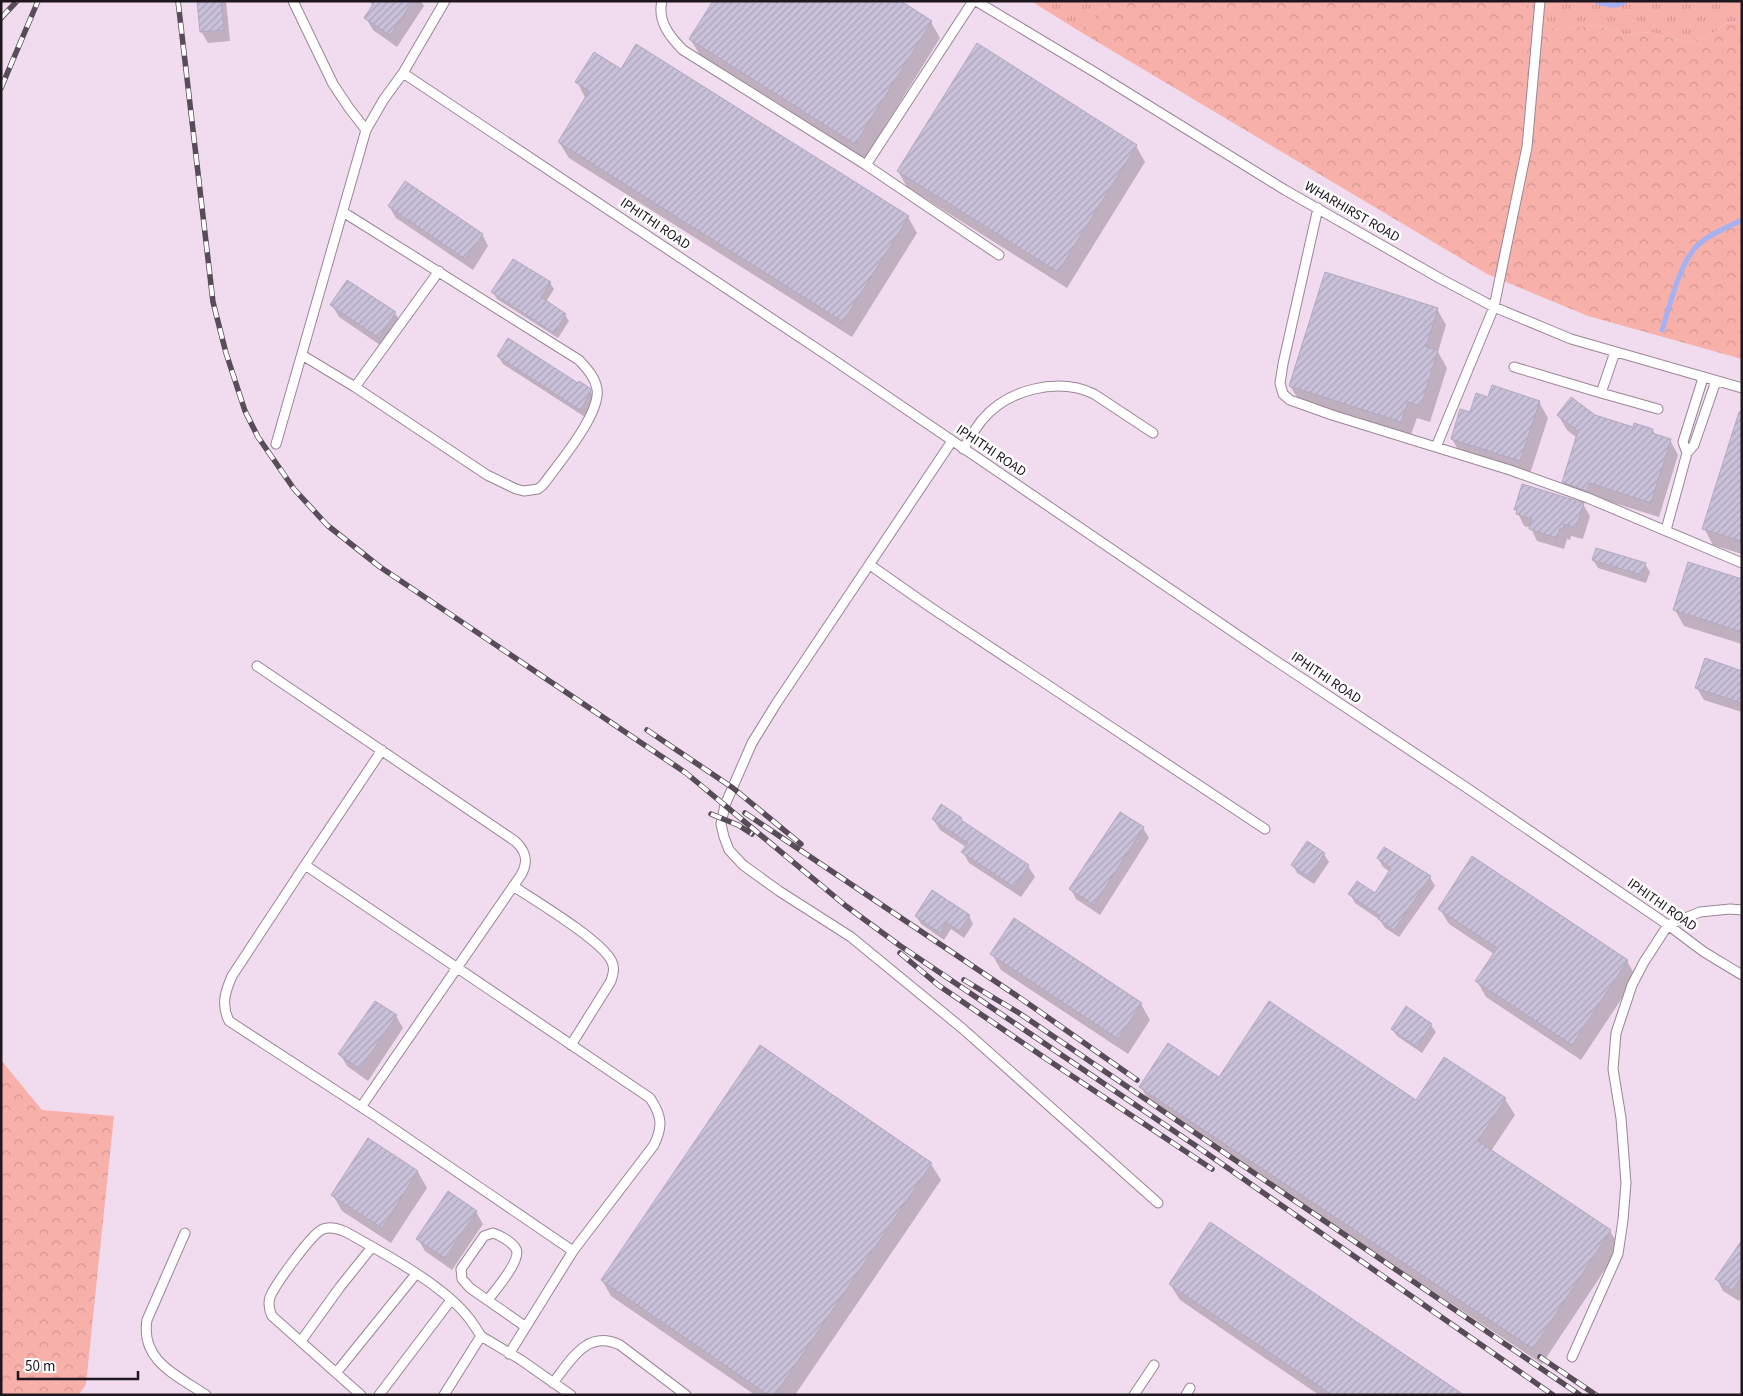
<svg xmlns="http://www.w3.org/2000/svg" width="1743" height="1396" font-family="'Source Sans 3',sans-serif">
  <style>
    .grass { fill: url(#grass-tufts) }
    .forest { fill: url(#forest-crowns) }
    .shadow { fill: #0003 }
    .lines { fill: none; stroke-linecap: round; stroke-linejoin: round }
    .stream { stroke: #a4b1f2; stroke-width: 5 }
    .building { fill: url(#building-hatch); stroke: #b2a9c1 }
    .lane-casing { stroke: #9a8597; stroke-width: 11 }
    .lane { stroke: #fff; stroke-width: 9 }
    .rail-casing { stroke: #574c57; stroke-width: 5.5 }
    .rail { stroke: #fff; stroke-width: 4; stroke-dasharray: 11; stroke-linecap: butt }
    .labels { text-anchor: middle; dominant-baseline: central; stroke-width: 5; stroke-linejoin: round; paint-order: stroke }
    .street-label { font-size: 14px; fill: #1e171e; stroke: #fff }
  </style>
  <defs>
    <pattern id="grass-tufts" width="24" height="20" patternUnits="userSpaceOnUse" patternTransform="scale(1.25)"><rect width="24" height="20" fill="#f8b0aa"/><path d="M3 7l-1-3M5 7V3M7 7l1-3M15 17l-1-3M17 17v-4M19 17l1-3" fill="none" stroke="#d49792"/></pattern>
    <pattern id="forest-crowns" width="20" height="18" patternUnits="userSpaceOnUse" patternTransform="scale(1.25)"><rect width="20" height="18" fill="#f8b0aa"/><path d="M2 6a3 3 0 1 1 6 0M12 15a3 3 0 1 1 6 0" fill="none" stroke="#d49792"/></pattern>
    <pattern id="building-hatch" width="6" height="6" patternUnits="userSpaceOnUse" patternTransform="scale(1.25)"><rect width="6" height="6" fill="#c9c0d9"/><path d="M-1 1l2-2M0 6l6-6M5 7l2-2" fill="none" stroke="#aca4ba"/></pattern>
  </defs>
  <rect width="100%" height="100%" fill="#f1dbef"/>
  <path class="grass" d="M1031,1H1110L1079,31Z
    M1525,1H1742V24L1736,22L1725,24L1706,38L1686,42L1651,32L1626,35L1595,25L1558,30L1552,28Z"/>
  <path class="forest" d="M1110,1H1525L1552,28L1558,30L1595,25L1626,35L1651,32L1686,42L1706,38L1725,24L1736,22L1742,24V359L1588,316L1487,274L1079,31Z
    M1,1060L42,1110L114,1116L86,1384L79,1395H1Z"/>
  <path class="shadow" d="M198,1H226L230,41L208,43L201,31Z
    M370,1H421L424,6L397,47L373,30L366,18L373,7Z
    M931,22L940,38L864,160L700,55L690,39Z
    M621,70L908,217L917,233L852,337L569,158L559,142L586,99L577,82Z
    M1136,146L1145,162L1067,288L907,187L898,171Z
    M389,206L482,234L488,246L473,270L396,218Z
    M550,283L554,289L546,302L565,315L569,321L558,338L497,299L493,292Z
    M332,305L395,313L402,325L386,349L339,317Z
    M1437,309L1446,325L1438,352L1447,368L1430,422L1417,418L1410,437L1300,402L1290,386Z
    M498,356L590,390L594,398V402L585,417L503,364Z
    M1489,398L1539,402L1548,418L1529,477L1461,455L1452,439Z
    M1558,415L1594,416L1634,429L1653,430L1656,436L1670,440L1678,455L1659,517L1598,498L1572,497L1563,482L1577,438L1567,430Z
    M1742,427V554L1713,545L1704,528Z
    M1583,504L1590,516L1583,539L1571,536L1570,540L1567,539L1564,549L1537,541L1531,528L1524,526L1516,509Z
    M1593,560L1645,564L1650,572L1646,583L1598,568Z
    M1742,580V644L1684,626L1675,610Z
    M1742,672V712L1704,700L1697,688Z
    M933,819H961L963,822L1028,866L1035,877L1021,897L969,863L963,852L966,847L940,830Z
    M1143,828L1149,838L1100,915L1076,899L1071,889Z
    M1324,854L1329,862L1314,884L1297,873L1293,865Z
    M1378,858L1430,877L1435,886L1399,937L1385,928L1380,920L1355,903L1350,894L1375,895L1390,872L1383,867Z
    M1440,909L1627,961L1636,977L1581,1060L1486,997L1477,981L1494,954L1449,924Z
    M916,916H969L973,924L964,938L951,929L944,940L921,924Z
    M992,954L1141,1004L1150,1020L1128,1054L1001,970Z
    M376,1002L396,1016L403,1028L368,1081L347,1066L340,1054Z
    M1431,1025L1436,1032L1422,1053L1397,1036L1392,1029Z
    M760,1047L931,1164L941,1180L795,1395H755L611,1296L602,1280Z
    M1445,1059L1505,1099L1515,1115L1491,1151L1610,1231L1620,1247L1542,1364L1150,1103L1141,1087L1219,1079L1417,1102Z
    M418,1172L427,1188L391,1243L342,1211L333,1195Z
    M476,1212L483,1224L452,1270L425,1251L418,1239Z
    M1742,1242V1297L1739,1301L1723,1291L1717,1279Z
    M1170,1284L1462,1395H1319L1180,1300Z"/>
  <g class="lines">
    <path class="stream" d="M1596,1C1606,5 1616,8 1625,1
      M1662,330C1670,306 1680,261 1698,245C1710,234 1727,227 1742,220"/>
  </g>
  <path class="building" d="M197,1H221L224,30L200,32Z
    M375,1H413L390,35L364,18Z
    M713,1H901L932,21L855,144L689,39Z
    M977,43L1137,145L1058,272L897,171Z
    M636,44L909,216L843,322L558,142L589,91L575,82L594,52L621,69Z
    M405,181L483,234L465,259L388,206Z
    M513,259L551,282L541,297L566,314L554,333L491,292Z
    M1325,272L1438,308L1426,347L1438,350L1421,406L1408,402L1401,422L1289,386Z
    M347,280L396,312L379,338L330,305Z
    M508,338L578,383L579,381L591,389L590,394L580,410L497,356Z
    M1492,385L1540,401L1520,461L1451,439L1460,409L1470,412L1476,393L1488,397Z
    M1571,397L1595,415L1633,427L1634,423L1653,429L1652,433L1671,439L1651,503L1590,483L1587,491L1562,482L1578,431L1557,415Z
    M1739,412H1742V541L1702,529Z
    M1522,484L1584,503L1576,528L1564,524L1563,529L1560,528L1557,538L1529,529L1532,519L1516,514L1517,510H1514Z
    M1596,548L1646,563L1642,575L1592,560Z
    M1688,562L1742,579V632L1673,610Z
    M1705,658L1742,671V703L1695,688Z
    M941,804L962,818L961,820L1029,865L1014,887L961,852L968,843L932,819Z
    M1120,812L1144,827L1094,905L1069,889Z
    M1307,841L1325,853L1309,877L1291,865Z
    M1384,847L1431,876L1394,930L1378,919L1380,916L1348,894L1357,881L1375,893L1391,868L1377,858Z
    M1472,856L1628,960L1572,1045L1475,981L1497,948L1438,909Z
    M932,890L970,915L959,931L946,922L940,933L915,916Z
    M1014,918L1142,1003L1118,1039L990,954Z
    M375,1001L397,1015L360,1069L338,1054Z
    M1269,1001L1416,1100L1444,1057L1506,1098L1478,1141L1611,1230L1533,1349L1139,1087L1168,1043L1219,1077Z
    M1406,1006L1432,1024L1417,1047L1391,1029Z
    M760,1045L932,1163L775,1395H768L601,1280Z
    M368,1138L418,1171L382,1228L331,1195Z
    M448,1191L477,1211L445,1258L416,1239Z
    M1210,1222L1464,1395H1332L1169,1284Z
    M1742,1240V1276L1732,1290L1715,1279Z"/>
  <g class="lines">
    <g class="lane-casing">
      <path id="lane" d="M293,1L333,84L349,108L366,130L384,99L403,73L828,356L1270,657L1467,788L1668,925L1704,952L1742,975
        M662,1C657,21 670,37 683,50L866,165L999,255
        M976,1L1096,73L1285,190L1441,279L1494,307L1571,339L1742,388
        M403,73L445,1
        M866,165L973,1
        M1318,208L1283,364L1280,383L1283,394L1290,400L1332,415L1510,470L1588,498L1742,563
        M302,355L355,387L487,475L516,489L524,491L538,489L543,485C558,464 601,414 597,389C595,377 587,369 579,360L343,212
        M1514,367L1601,393L1615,352
        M355,387L439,271
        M1601,393L1658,409
        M952,441L776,704L752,743L725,805L721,824L724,837L729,850L743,865L779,891L851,937L963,1029L1158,1203
        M276,444L366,130
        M1436,447L1494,307L1527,147L1540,1
        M963,449C969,439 975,429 982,420C1008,389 1058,377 1094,394L1153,433
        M1687,453L1683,442L1703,378
        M1666,530L1687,453L1694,445L1716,381
        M870,565L930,607L1265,829
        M257,666L515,841C526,851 529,861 521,875L361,1107
        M305,865L382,750
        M513,886C534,900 603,941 612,962C615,969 613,974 611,981L571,1045
        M185,1233L147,1320C140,1361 178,1376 206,1395
        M488,1300C495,1290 522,1260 516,1249C512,1242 500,1235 493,1233L484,1236L461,1269L462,1279L470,1288L526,1327
        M301,1341L340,1287L372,1247
        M509,1354L573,1251L654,1145C663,1126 662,1116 650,1098L305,865L232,976C225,992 221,1005 229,1021L375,1116L573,1251
        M1572,1357L1618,1254L1623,1220L1626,1183L1621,1118L1613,1069L1616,1033L1632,985L1644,962L1668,925L1700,912L1730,909L1742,910
        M336,1373L416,1274
        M553,1383C571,1360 587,1329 620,1345L686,1395
        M361,1395L272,1316C269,1310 268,1304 270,1297C275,1285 312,1233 323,1229C331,1226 339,1229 346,1232C383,1253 442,1284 468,1317C473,1323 477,1330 481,1336
        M379,1395L451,1300
        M444,1395L481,1336L521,1360L571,1395
        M1134,1395L1154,1365
        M1186,1395L1190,1388"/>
    </g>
    <use href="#lane" class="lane"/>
    <g class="rail-casing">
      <path id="rail" d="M178,1L213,302L226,353L245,411L258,437L294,489L327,525L380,567L686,773L846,906L899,945L1202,1150L1553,1395
        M1,18L17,1
        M1,88L38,1
        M647,730L733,788L801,844
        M745,813L1023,1000L1137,1080
        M711,814L738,825L752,834
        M900,953L938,985L1042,1056L1212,1169
        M964,980L1019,1013L1580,1395
        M1540,1357L1596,1395"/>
    </g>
    <use href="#rail" class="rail"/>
  </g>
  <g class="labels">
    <g class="street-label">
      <text transform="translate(1352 212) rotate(30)">WHARHIRST ROAD</text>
      <text transform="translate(655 224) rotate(34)">IPHITHI ROAD</text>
      <text transform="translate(991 451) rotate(34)">IPHITHI ROAD</text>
      <text transform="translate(1326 678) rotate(34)">IPHITHI ROAD</text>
      <text transform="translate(1662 905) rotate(35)">IPHITHI ROAD</text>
    </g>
  </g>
  <rect width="1743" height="1396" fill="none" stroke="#1e171e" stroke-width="5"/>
  <path d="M18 1371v8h120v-8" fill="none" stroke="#1e171e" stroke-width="2.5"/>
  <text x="25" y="1371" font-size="15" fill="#1e171e" stroke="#ffffff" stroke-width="4" paint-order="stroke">50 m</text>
</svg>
